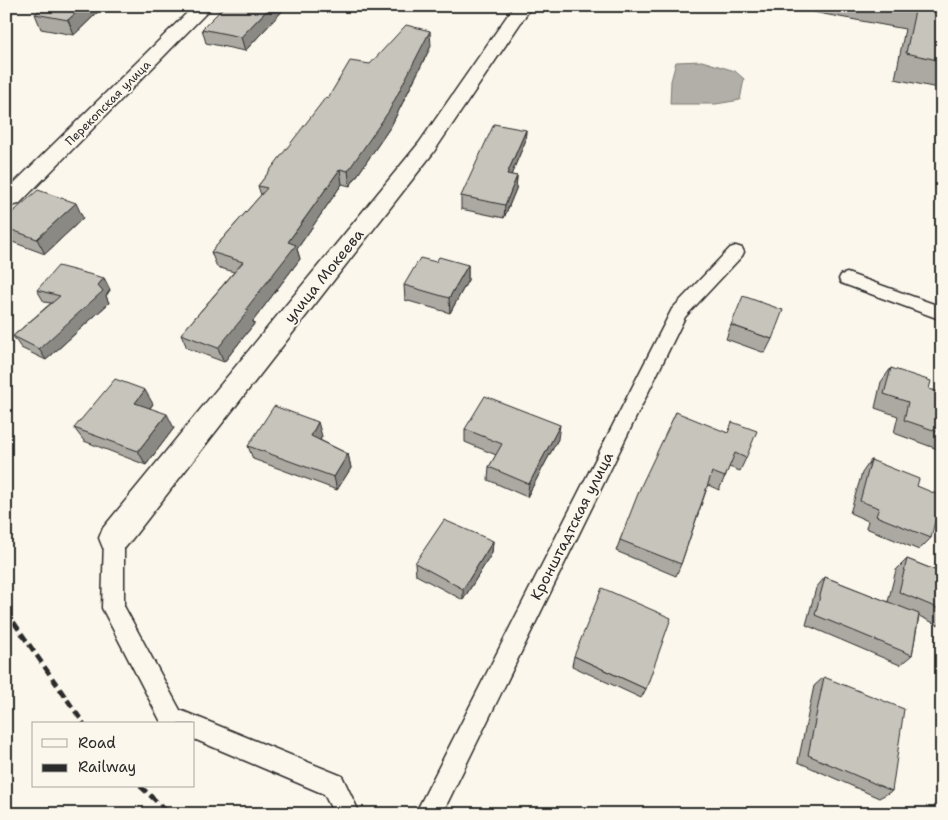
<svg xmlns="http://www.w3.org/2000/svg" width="948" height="820" font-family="'Shantell Sans',sans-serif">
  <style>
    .water { fill: #b1afa7; stroke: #7b7a75 }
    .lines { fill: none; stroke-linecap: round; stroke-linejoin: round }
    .service-casing { stroke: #2b2b2b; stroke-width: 3 }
    .minor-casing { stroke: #2b2b2b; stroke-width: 3 }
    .service { fill: #fbf7ec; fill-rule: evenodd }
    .minor { fill: #fbf7ec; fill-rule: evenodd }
    .rail { stroke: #2b2b2b; stroke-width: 4.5; stroke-dasharray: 9 4.5; stroke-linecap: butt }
    .wall { fill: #aba9a2; stroke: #2b2b2b }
    .shaded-wall { fill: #8b8984; stroke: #2b2b2b }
    .building { fill: #c7c4bc; stroke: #2b2b2b }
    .labels { text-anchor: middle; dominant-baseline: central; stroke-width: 4; stroke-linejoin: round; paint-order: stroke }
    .far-street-label { font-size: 12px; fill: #2b2b2b; stroke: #fbf7ec }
    .street-label { font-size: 15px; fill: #2b2b2b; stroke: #fbf7ec }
  </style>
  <rect width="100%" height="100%" fill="#fbf7ec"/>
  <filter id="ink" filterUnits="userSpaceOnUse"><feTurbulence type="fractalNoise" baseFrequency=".02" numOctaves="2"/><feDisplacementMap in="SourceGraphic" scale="10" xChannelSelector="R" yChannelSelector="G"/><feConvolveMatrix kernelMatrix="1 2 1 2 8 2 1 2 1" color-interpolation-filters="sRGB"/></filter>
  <g filter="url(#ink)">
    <path class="water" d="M702,61L735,71L744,79L740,100L716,104H670L671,81L676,62Z"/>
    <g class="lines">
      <g class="service-casing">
        <path id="service" d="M736,246L742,248L744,252L742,256L685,317L442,814H415L672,309L730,248Z
          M847,273L942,307V320L841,283L839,279L841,275Z
          M114,529L121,531L124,538V606L180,710L342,776L360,814H334L324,794L194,739V724H162L102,608L104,538L107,531Z"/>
      </g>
      <g class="minor-casing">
        <path id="minor" d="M194,6H213L19,204L11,206L6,205V191Z
          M514,6H532L433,153L125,548L114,552L103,548L99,538L103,528L419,143Z"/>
      </g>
      <use href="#service" class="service"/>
      <use href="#minor" class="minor"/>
      <path class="rail" d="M6,611L84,724
        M140,786L170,814"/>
    </g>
    <path class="wall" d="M44,6H99L100,10L74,35L41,29L35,14Z
      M213,6H287L245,51L206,43L202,29L221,10L214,8Z
      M780,6H942V89L895,79L905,29Z
      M431,46L391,126L350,186L342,184L297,249L300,259L253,321L254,324L224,362L187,348L181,334L234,272L217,267L211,252L261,195L258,186L328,98L370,64Z
      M526,130L525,142L511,175L517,176L516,189L504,218L461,209V196Z
      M6,218H83L45,254L7,240L6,239Z
      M436,262L468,265V280L450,313L405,300L404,285Z
      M104,278L110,290L106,296L109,303L46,360L21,348L13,336L51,303L44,302L37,290Z
      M731,325L772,339L765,353L726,339Z
      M891,368L929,389L942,393V448L940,450L894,433L898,416L875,408L881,382Z
      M153,404L150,408L174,428L146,465L84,441L74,428Z
      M676,412L746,458L740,471L729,467L719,490L708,485L681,564L676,576L616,551L620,540Z
      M465,429L558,439L527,497L488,480L489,467L496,455L465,442Z
      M322,436L320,440L348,454L351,468L337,490L253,459L248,446Z
      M871,460L917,486L931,538L919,550L866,528L868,521L850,513L862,473Z
      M493,541L492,553L463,600L416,575L415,563Z
      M907,559L942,573V622L938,625L919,616L912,655L900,665L806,625L816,588L825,577L888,602L896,570Z
      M574,656L646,689L641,698L572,666Z
      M824,677L892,791L879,798L798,762L814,686Z"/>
    <path class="shaded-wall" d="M83,6H99L100,10L74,35L68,20Z
      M271,6H287L245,51L241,37Z
      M430,31L431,46L391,126L350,186L348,171Z
      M526,130L525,142L506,187L507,174Z
      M340,169L342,184L297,249L300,259L253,321L254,324L224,362L218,348L288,242Z
      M517,176L516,189L504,218L505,205Z
      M76,203L83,218L45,254L37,239Z
      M468,265V280L450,313L449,298Z
      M104,278L110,290L106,296L109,303L46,360L39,349Z
      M145,390L153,404L143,416L135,403Z
      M167,414L174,428L146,465L138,451Z
      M318,422L322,436L315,450L311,436Z
      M560,425L558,439L527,497L529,484Z
      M348,454L351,468L337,490L334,477Z
      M493,541L492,553L463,600V589Z"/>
    <path class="building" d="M44,6H83L68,20L35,14Z
      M225,6H271L241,37L202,29Z
      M916,6H942V61L906,53Z
      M406,25L430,31L389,111L348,171L340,169L288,242L296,245L246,309L249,310L218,348L181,334L243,262L211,252L267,188L258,186L326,97L328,98L350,61L370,64Z
      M494,124L526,130L507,174L517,176L505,205L461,196Z
      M38,190L76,203L37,239L6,228V218Z
      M439,257L468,265L449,298L404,285L420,258L436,262Z
      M58,266L104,278L98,285L103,291L39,349L13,336L60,296L37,290Z
      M743,296L783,310L772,339L731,325Z
      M891,368L931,381L929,389L942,393V433L904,420L908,402L884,394Z
      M115,379L145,390L135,403L167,414L138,451L74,428Z
      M485,396L560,425L529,484L489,467L502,444L465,429Z
      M274,406L318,422L311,436L348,454L334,477L248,446Z
      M676,412L728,433L732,422L757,431L746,458L735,453L725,477L712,472L681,564L620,540L641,486Z
      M871,460L919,479L917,486L941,496L931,538L876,516L879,508L860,501Z
      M444,520L493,541L463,589L415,563Z
      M907,559L942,573V610L899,592Z
      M825,577L919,614L912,655L815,615Z
      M602,588L671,618L646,689L574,656Z
      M824,677L904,709L892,791L808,755Z"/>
  </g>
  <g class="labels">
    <g class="far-street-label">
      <text transform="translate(108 103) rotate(-45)">Перекопская улица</text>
    </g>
    <g class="street-label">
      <text transform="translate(324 276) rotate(-51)">улица Мокеева</text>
      <text transform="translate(572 526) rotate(-63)">Кронштадтская улица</text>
    </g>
  </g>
  <rect width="948" height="820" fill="none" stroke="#fbf7ec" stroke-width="25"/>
  <rect x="12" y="12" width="923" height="795" fill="none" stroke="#2b2b2b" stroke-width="2" filter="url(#ink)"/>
  <rect x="32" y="722" width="162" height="65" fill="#fbf7ec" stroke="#a8a59f"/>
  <rect x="42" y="739" width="25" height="8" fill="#fbf7ec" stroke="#a8a59f"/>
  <text x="78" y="748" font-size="15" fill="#2b2b2b">Road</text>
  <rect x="42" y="764" width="25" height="8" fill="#2b2b2b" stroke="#a8a59f"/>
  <text x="78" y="772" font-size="15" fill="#2b2b2b">Railway</text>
</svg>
